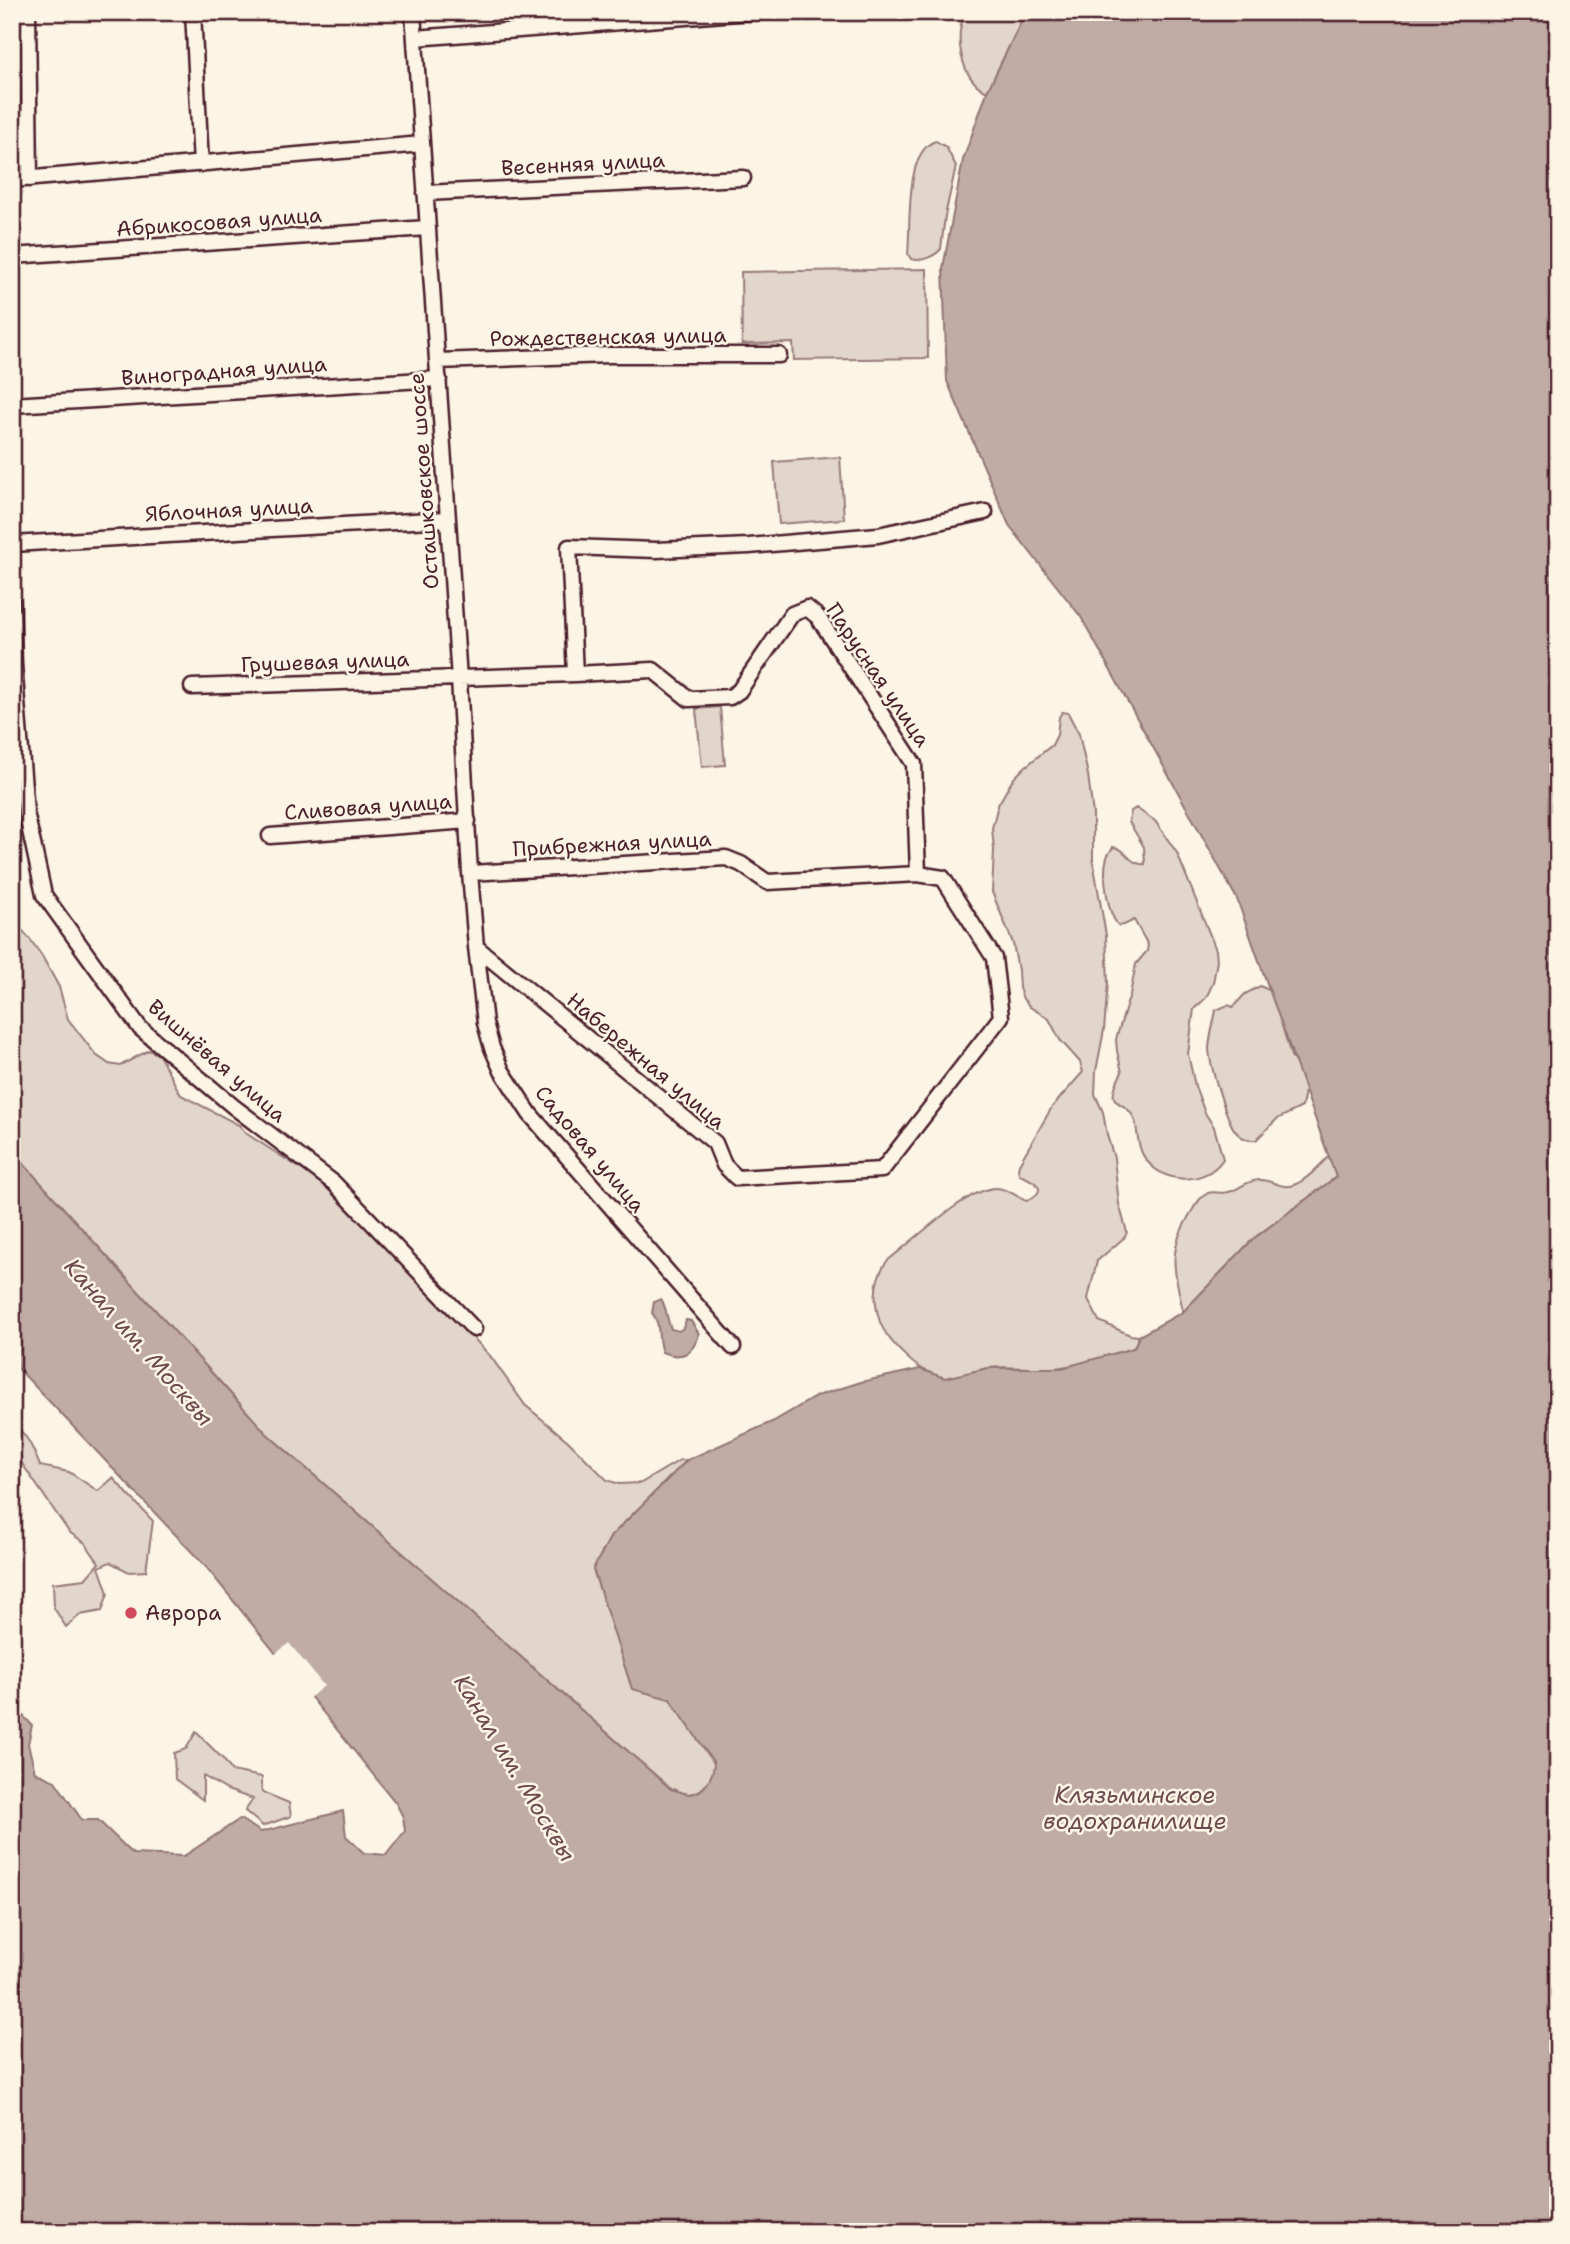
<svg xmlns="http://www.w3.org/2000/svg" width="1570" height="2244" font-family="'Shantell Sans',sans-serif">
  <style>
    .green { fill: #e2d5ca; stroke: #967a7a; stroke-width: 2 }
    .water { fill: #c0aca5; stroke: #917474; stroke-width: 2 }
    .pier { fill: #fcf5e5 }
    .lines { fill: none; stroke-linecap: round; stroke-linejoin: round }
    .minor-casing { stroke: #4a1f2b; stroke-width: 19 }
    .minor { stroke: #fcf5e5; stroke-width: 14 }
    .poi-dot { fill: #d1495b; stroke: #fcf5e5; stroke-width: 2.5 }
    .labels { text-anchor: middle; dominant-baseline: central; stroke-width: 5; stroke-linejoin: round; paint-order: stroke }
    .street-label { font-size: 21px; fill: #4a1f2b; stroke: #fcf5e5 }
    .poi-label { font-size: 21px; fill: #4a1f2b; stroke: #fcf5e5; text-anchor: start }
    .water-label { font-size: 23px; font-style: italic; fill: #6d4950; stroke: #fcf5e5 }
  </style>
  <rect width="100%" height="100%" fill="#fcf5e5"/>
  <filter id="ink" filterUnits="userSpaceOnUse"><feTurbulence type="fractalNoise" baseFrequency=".0143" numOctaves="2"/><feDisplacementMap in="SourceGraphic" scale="14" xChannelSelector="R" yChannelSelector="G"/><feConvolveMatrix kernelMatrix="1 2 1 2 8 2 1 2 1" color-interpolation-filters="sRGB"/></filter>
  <g filter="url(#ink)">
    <path class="green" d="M965,12H1026L987,92C960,78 954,38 965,12Z
      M936,141L946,147L956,166L945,216L941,249C934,257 921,262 911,259L908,254C911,227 904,150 936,141Z
      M927,269L928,358L794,360L793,343L742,344L741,272Z
      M840,457L844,519L779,524L774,462Z
      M720,707L725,765L702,767L696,709Z
      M1062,712L1068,713L1079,734L1088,775L1093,814V861L1106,935L1108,983L1104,1030L1096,1071L1095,1094L1103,1112L1107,1135L1114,1158L1119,1204L1127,1232L1125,1237L1097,1261L1088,1299L1099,1321L1130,1335L1139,1336L1134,1348C1111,1354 1086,1364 1062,1367C1038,1371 1012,1365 988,1368C974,1370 960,1378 946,1378C924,1379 887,1342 880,1322C873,1301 874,1279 887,1261C911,1243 967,1188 996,1188C1006,1188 1017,1196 1026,1201C1049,1191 1038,1182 1020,1175L1018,1170L1019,1164L1052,1107L1083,1072L1080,1062L1060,1040L1049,1019L1030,1007L1023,999L1019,988L1018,970L1013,943L992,892L994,850L992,828L998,805L1013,779L1025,767L1052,745L1057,735L1059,717Z
      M1136,808L1155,821L1177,853L1216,950L1217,961L1213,983L1206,998L1194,1009L1188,1054L1195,1086L1205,1113L1214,1127L1223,1159C1204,1188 1157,1184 1142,1153C1137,1143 1138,1132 1135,1121C1127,1096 1100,1112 1122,1072L1117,1051L1116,1039L1130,994L1136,964L1147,951L1148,945L1134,920L1124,925L1119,926C1107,914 1102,874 1107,857C1108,854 1111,851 1113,847C1127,848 1129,866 1145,864L1144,847L1129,822L1131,811Z
      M12,919L29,938L42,956L59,987L68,1019L96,1055L109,1064L120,1066L149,1050L159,1055L181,1095L239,1125L247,1134L343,1196L491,1357L525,1405L568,1441L607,1480L619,1484L641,1483L680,1460H687L611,1536L593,1569L632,1688L670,1699L715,1763C713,1777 705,1793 689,1794C684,1794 676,1790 671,1789L266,1433L12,1151Z
      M1260,986L1271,991L1275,1001L1291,1056L1303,1075L1305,1091L1302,1107L1277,1119L1256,1140C1248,1141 1242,1139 1236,1132C1227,1122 1209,1063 1209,1048C1210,1035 1214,1022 1216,1010L1228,1005L1233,1007L1245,994Z
      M1329,1156L1336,1177L1253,1239L1183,1312C1175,1269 1166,1254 1190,1214C1194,1207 1200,1196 1208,1193C1214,1191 1222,1194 1229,1192C1239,1189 1248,1180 1259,1180C1272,1179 1283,1191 1296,1184C1308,1179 1319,1166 1329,1156Z
      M12,1423C28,1435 33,1449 40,1466L69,1472L98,1491L113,1478L153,1521L146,1571L129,1572L110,1562L99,1567L108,1593L102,1611L80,1615L66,1627L54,1608L53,1583L85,1579L99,1563L85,1543L69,1532L12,1449Z
      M196,1732L223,1759L232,1771L262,1777V1792L289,1803L291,1816L263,1826L245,1811L253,1799L227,1790L203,1776V1800L175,1779L174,1753L186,1749Z"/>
    <path class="water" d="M1026,12H1558V2232H12V1704L32,1725L28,1744L35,1772L55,1781L82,1820H98L133,1854L184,1856L240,1819L261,1832L343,1811L346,1836L364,1853L386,1855L405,1831L403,1817L396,1803L207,1568L12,1362V1151L266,1433L671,1789C676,1790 684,1794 689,1794C705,1793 713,1777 714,1763L670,1699L632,1689L593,1569L611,1536L687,1460L774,1421L817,1396L861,1382L920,1369L945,1378L988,1368H1062L1134,1348L1139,1336L1183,1312L1253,1239L1336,1177L1237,899L1081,617L1009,525L947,381L943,268L963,160L987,92Z
      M661,1299C666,1305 667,1320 671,1329L679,1331L683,1328L686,1320L691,1321L699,1334C693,1354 682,1360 662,1352C656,1338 662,1324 652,1313L654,1302Z"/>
    <path class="pier" d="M289,1643L324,1686L308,1699L273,1656Z"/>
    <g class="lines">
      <g class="minor-casing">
        <path id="minor" d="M28,12L30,179
          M193,12L201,164
          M413,12L459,679L470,873L476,947L485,1023L492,1048L502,1071L530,1114L733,1347
          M415,38L750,12
          M12,180L422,144
          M425,193L743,178
          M12,256L427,228
          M437,361L609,355H779
          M12,405L439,379
          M12,544L448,519
          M12,602L14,665L26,812L44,895L140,1028L234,1107L334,1183L474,1329
          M575,674L569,547L656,550L749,546L878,535L985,512
          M192,687L575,674L653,670L689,699L730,697L739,691L792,614L807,608L818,617L914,764L918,874
          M270,836L468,821
          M470,873L726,858L741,864L767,882L918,874L943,878L994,958L1001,1017L882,1170L737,1178L724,1165L715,1143L476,947"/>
      </g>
      <use href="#minor" class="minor"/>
    </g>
  </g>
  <circle class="poi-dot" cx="131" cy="1613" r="7"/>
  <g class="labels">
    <g class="street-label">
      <text transform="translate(583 164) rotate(-3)">Весенняя улица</text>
      <text transform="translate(219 222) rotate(-4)">Абрикосовая улица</text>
      <text transform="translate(608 337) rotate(-1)">Рождественская улица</text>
      <text transform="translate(224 371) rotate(-4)">Виноградная улица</text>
      <text transform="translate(424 481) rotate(-94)">Осташковское шоссе</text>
      <text transform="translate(229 510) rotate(-3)">Яблочная улица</text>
      <text transform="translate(325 662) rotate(-2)">Грушевая улица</text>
      <text transform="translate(878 675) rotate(56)">Парусная улица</text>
      <text transform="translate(368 807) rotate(-4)">Сливовая улица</text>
      <text transform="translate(612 844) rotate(-3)">Прибрежная улица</text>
      <text transform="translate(217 1061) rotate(41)">Вишнёвая улица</text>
      <text transform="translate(646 1061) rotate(40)">Набережная улица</text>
      <text transform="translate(590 1149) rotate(50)">Садовая улица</text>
    </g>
    <g class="poi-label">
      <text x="145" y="1613">Аврора</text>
    </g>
    <g class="water-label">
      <text transform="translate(139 1342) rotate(49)">Канал им. Москвы</text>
      <text transform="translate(515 1768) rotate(59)">Канал им. Москвы</text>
      <text x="1135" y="1795">Клязьминское<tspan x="1135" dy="26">водохранилище</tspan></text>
    </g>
  </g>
  <rect width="1570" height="2244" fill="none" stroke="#fcf5e5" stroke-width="42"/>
  <rect x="21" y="21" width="1528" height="2202" fill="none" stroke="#4a1f2b" stroke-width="2.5" filter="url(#ink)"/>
</svg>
